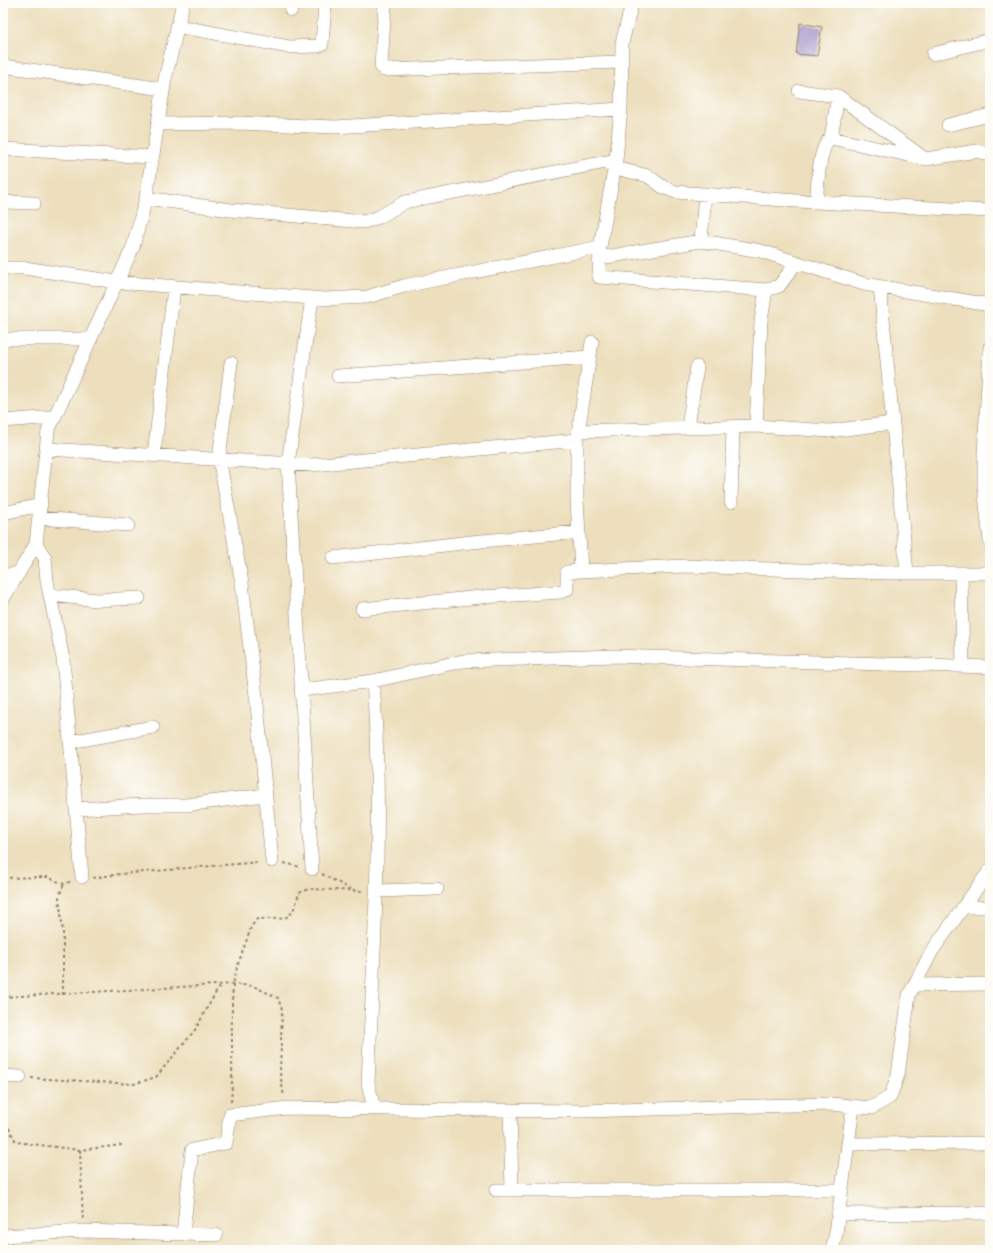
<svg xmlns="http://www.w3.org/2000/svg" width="993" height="1253" font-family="'Comic Neue',sans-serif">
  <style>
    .building { fill: #b1a1cd }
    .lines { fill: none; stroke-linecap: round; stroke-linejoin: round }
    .minor-casing { stroke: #94846e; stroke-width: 14 }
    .path { stroke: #94846e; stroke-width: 2; stroke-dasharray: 3 3; stroke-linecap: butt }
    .minor { stroke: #fff; stroke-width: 13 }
  </style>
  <rect width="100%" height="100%" fill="#fdfcf7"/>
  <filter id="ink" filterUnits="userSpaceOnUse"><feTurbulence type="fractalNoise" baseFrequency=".025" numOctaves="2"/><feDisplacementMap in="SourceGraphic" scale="8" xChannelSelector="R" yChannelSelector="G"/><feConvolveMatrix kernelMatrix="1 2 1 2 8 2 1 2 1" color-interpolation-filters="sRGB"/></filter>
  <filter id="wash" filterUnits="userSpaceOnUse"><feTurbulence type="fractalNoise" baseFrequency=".012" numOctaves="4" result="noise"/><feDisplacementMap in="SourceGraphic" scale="16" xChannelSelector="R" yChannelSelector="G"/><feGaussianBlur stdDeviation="0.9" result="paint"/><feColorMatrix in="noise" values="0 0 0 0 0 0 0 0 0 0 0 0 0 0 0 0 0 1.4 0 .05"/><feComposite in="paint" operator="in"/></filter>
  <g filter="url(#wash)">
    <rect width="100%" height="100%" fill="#eddfbd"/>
    <g id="blocks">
      <path class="building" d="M800,23L822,27L817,56L796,54Z"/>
    </g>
  </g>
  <g filter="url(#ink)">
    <use href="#blocks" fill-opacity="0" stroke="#94846e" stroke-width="1"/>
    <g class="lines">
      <g class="minor-casing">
        <path id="minor" d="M385,3L381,66L384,70L622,62
          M632,3L622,43L621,109L616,160L600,247L599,277L766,290L779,286L796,263
          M291,10L292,3
          M177,26L289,47L318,46L322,44L325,3
          M933,54L990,40
          M3,66L163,89
          M799,91L838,96L921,156
          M158,124L239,123L335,127L621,109
          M948,125L990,115
          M831,138L838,96
          M3,149L152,157
          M615,168L648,176L663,187L676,192L797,201L990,211
          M146,198L231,210L364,222L379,217L405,202L616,160
          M3,202L34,203
          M816,202C818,187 818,146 831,138L926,159L977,151L990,155
          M701,241L705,194
          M600,258L701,241L761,251L864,284L990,305
          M3,268H24L117,282L324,299L367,297L404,286L600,247
          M880,287L907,573
          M312,298L288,463L312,869
          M3,339H91
          M990,347L984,454V486L990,541
          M231,363L219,458L242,583L257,704L272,861
          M338,376L589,357
          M3,421L55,417
          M756,426L761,321L766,290
          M688,427L697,367
          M578,431L756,426L830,431L893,423
          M47,449L311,465L577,440
          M154,454L174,288
          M731,502L733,427
          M3,513L41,505
          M39,518L128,525
          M36,544L45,558L47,581L63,659L82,877
          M333,558L471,542L579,532
          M581,571L577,500V440L592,342
          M961,573L963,666
          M3,576L19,573
          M50,595L97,600L139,598
          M3,599L36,544L48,431L133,247L146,198L165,79L183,3
          M362,609L481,597L561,592L567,589V572L581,571L685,566L889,573H990
          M373,681C383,815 374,949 368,1083L374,1109
          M302,690L373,681L463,661L614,656L990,667
          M70,742L153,727
          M77,809L142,805H186L265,795
          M377,891L437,889
          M963,907H990
          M914,985L990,984
          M3,1076L20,1077
          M510,1110L512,1190
          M848,1144L990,1143
          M496,1190H842
          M838,1214L990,1213
          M183,1234L192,1150L226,1143L230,1115L287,1108L583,1111L831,1104L871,1108L890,1097L898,1075L909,995L932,951L990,870
          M3,1236L83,1231L216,1235
          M832,1250L836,1233L853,1107"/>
      </g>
      <path class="path" d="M284,863L301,867
        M322,874L354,891
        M3,878L47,877L64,884L72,881
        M93,878L120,874L259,862
        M63,995V932L59,897L64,884
        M3,997L233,984L253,986L278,998L282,1010L280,1073L284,1097
        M31,1078L134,1084L156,1077L195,1030L220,985
        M231,1102C234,1064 230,1025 233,986C235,968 246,944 251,927L257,919C287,918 291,924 299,893L309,889L364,891
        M3,1117L16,1142L80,1150L122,1145
        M80,1150L83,1220"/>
      <use href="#minor" class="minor"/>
    </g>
  </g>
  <rect width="993" height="1253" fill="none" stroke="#fdfcf7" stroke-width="16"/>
</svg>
